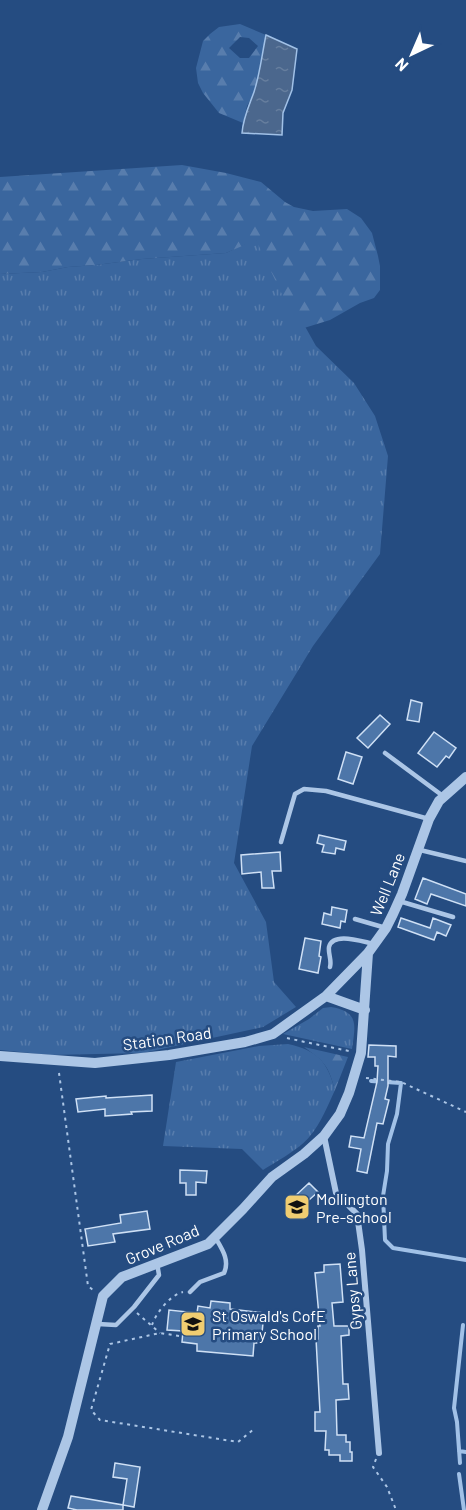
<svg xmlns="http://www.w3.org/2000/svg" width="466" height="1510" font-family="Barlow,sans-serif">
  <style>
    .grass { fill: url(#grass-tufts) }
    .forest { fill: url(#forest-firs); fill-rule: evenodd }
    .water { fill: url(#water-ripples); stroke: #a1c1e7; stroke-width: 1.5 }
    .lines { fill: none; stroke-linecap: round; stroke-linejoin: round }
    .stream { stroke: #a1c1e7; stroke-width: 4 }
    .building { fill: #4d76a9; stroke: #cfe0f5; stroke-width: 1.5 }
    .path { stroke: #acc6e6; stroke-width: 2; stroke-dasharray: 3 4.5; stroke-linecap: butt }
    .service { stroke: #acc6e6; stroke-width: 4.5 }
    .minor { stroke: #acc6e6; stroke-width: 6 }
    .tertiary { stroke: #acc6e6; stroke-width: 10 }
    .labels { text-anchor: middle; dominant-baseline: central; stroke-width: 5; stroke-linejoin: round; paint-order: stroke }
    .street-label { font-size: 16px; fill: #fff; stroke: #254c81 }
    .poi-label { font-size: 16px; fill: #fff; stroke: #254c81; text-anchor: start }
  </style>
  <defs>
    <pattern id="grass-tufts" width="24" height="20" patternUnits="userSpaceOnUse" patternTransform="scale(1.5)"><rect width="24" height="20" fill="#3a669e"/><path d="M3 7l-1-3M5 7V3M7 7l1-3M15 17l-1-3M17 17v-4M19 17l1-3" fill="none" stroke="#587dad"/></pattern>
    <pattern id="forest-firs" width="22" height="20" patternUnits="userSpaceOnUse" patternTransform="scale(1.5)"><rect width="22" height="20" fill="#3a669e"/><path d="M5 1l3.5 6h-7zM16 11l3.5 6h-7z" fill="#587dad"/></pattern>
    <pattern id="water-ripples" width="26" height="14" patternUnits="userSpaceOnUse" patternTransform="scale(1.5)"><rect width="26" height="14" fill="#4b678d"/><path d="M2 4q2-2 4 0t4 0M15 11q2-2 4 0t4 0" fill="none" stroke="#667e9e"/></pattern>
  </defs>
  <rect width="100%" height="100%" fill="#254c81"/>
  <path class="grass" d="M256,239L316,346L354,383L375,416L388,456L380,554L313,646L252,746L234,863L266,922L274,982L296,1007L263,1027L143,1053L50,1055L0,1050V274L42,272L68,267L96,265L142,259L226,253Z
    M331,1007C360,1012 355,1026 352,1049L283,1034L309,1019L323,1008Z
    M288,1044C318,1051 327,1061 335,1090C328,1105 321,1123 310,1136C300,1149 277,1161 263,1170L242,1149L163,1146L176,1062L259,1046Z"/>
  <path class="forest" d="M240,24L266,35L255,91L247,106L243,123L219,113L203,93L198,83L196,68L203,41L210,34L219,27ZM240,37L249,38L258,46L249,58H240L229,48Z
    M182,165L226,173L261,182L285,202L294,207L313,211L347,209L361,218L372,233L378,256L380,266V290L374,298L360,303L330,320L304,328L290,311L256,240L226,253L142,259L96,265L68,267L42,272L0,274V177Z
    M304,1047L348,1057L335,1090C328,1065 325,1062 304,1047Z"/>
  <path class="water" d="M266,35L297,49L292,90L283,113L282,135L242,133C243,118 249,106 254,92C260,74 262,54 266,35Z"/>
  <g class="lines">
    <path class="stream" d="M371,1081L401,1083L397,1114L388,1144L387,1171L383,1196L385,1240L393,1248L466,1260
      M459,1451L466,1452
      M460,1463L457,1422L454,1408L463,1325
      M459,1474L464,1510"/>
  </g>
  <path class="building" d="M411,700L422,703L419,722L407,720Z
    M380,715L390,724L368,748L357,738Z
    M434,732L456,748L449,758L446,756L437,767L418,753Z
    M346,752L362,757L353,784L338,779Z
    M319,835L346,841L344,850L336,848L335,854L322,852L324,845L317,843Z
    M280,852L281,871H272L274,888H262L261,872L242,874L241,855Z
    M423,878L466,894V906L431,894L427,904L415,899Z
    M332,907L347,910L345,922L341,921L340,928L322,924L324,913L331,915Z
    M401,918L430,928L433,918L451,925L446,936L437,932L434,940L398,927Z
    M305,938L321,941L319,956L321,957L318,973L299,969Z
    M369,1045L396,1046V1057L388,1056V1086L385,1099L389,1100L383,1124L377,1123L367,1173L357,1171L361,1149L349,1147L351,1136L364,1138L377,1082L378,1066H375V1057H368Z
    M152,1095V1111L131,1112L132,1114L105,1116V1109L78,1112L76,1099L106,1096V1098Z
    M180,1170L207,1171L206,1183L196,1182V1195H186V1183H180Z
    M309,1183L318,1192L301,1207L293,1198Z
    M147,1211L150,1229L113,1234L115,1242L88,1246L85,1229L121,1223L120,1215Z
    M340,1264L343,1302L332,1303L334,1326H349V1335L341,1336L343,1384H348L349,1399L336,1400L337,1435H346V1442H350V1452H352V1461H340V1455H329V1450H325L326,1431H315V1412H320L316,1339H318V1326H320L315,1273L324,1272V1265Z
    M211,1301L230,1303V1309L264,1313L261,1343H254L253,1356L197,1351V1344L182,1342L183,1331L167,1330L169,1310L197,1313L198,1306L210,1308Z
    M115,1463L140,1467L134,1507L123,1505L127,1479L113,1477Z
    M71,1496L123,1505V1510H77L68,1508Z"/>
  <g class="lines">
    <path class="path" d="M287,1038L305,1042L349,1051
      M59,1073L88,1286L93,1290
      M366,1078L401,1082L466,1112
      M137,1313L160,1333
      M152,1325C156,1313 170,1295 183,1292
      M179,1336L160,1333L110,1344L91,1410L100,1420L238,1442L254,1429
      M376,1459L373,1467L387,1487L396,1510"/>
    <path class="service" d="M385,753L443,796
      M281,842L295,794L304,789L326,791L429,819
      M420,850L466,861
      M399,901L453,917
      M355,919L386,928
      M330,967C332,960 328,954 329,947C333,931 363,942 375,944
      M190,1292L200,1282L224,1273C230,1260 222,1249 215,1237
      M98,1324L116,1325L134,1307L159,1275L157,1263"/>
    <path class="minor" d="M324,1136L336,1193L357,1214L362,1250L379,1453"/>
    <path class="tertiary" d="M326,996L365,1010
      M0,1056L95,1063L169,1055L245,1042L273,1034L326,996L368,953L386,928L393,914L402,894L429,819L439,801L466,777
      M42,1510L68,1437L103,1296L122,1277L208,1244L243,1209L272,1177L304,1154L324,1136L340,1114L349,1093L361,1053L368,953"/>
  </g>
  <defs>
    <g id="school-square" transform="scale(1.35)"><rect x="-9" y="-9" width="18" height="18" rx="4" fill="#f0cd71" stroke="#254c81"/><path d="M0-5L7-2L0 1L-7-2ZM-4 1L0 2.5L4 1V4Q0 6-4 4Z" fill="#111"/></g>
  </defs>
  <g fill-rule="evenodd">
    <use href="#school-square" x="297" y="1207"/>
    <use href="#school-square" x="193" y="1324"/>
  </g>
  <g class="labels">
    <g class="street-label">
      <text transform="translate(387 884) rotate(-68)">Well Lane</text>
      <text transform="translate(167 1038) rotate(-8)">Station Road</text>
      <text transform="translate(162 1244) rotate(-23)">Grove Road</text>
      <text transform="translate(352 1291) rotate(-95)">Gypsy Lane</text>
    </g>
    <g class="poi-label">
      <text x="316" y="1198">Mollington<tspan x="316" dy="18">Pre-school</tspan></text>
      <text x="212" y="1315">St Oswald's CofE<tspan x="212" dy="18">Primary School</tspan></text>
    </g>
  </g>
  <g transform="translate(412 54) rotate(224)" stroke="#254c81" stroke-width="4.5" paint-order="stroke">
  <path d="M0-4.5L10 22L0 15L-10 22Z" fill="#ffffff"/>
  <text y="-9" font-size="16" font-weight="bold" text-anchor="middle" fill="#ffffff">N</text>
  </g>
</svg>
